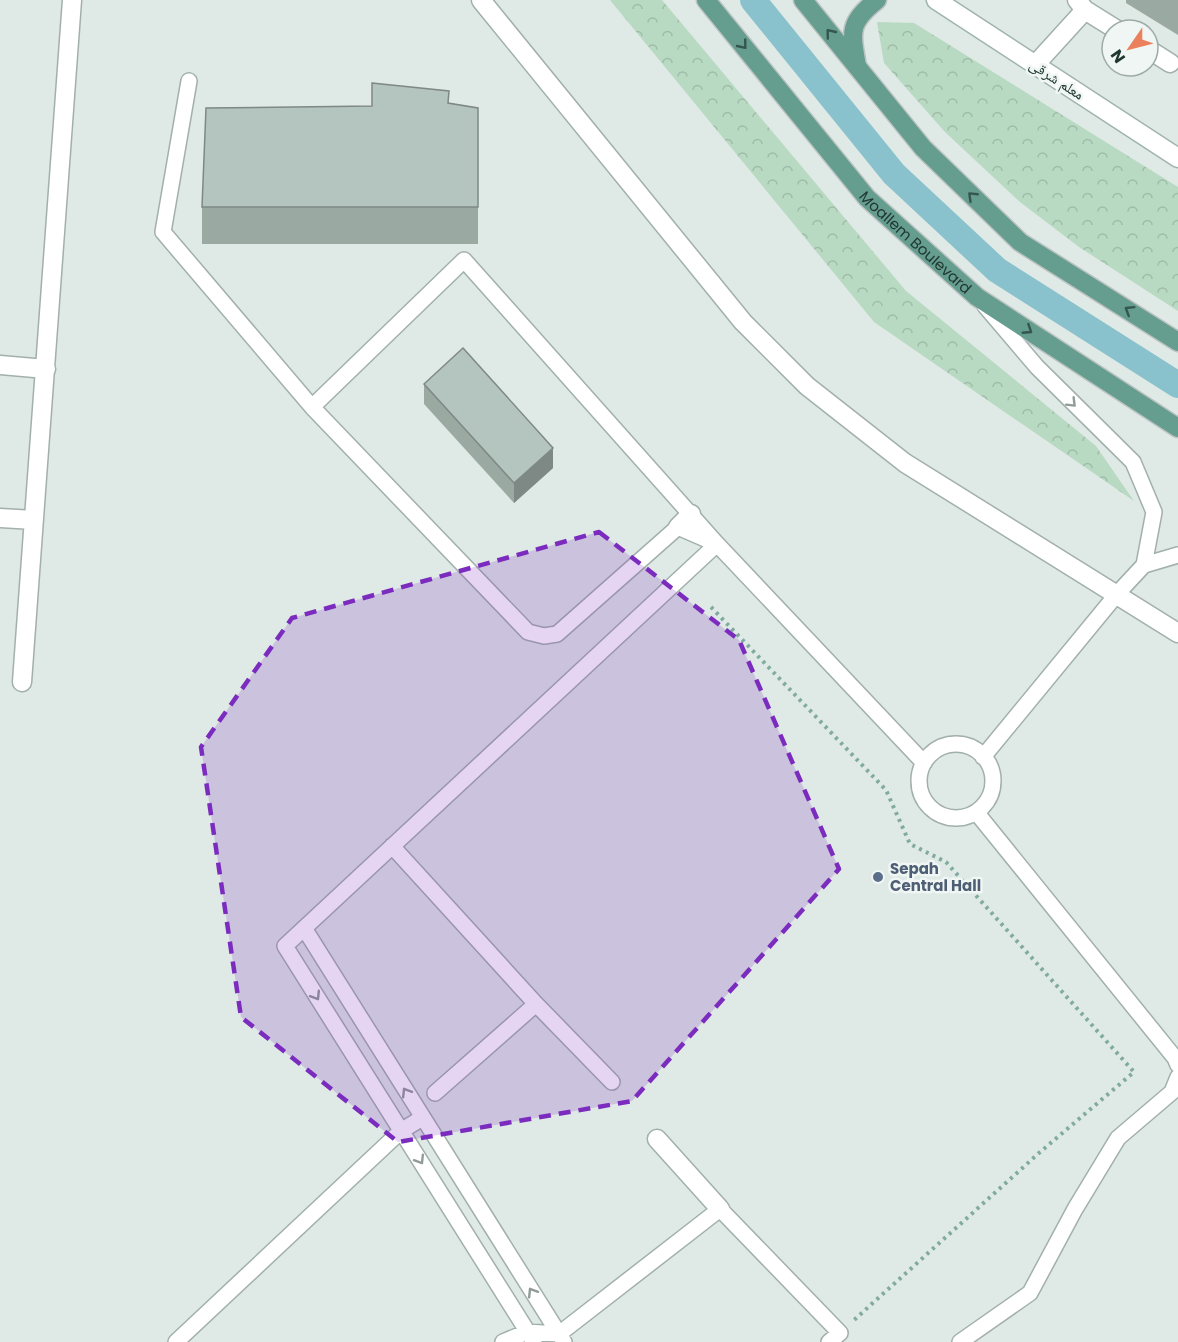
<svg xmlns="http://www.w3.org/2000/svg" width="1178" height="1342" font-family="Poppins,'Noto Naskh Arabic',sans-serif">
  <style>
    .forest { fill: url(#forest-crowns) }
    .lines { fill: none; stroke-linecap: round; stroke-linejoin: round }
    .canal { stroke: #89c1cc; stroke-width: 26 }
    .lane-casing { stroke: #a2b0ac; stroke-width: 18 }
    .street-casing { stroke: #a2b0ac; stroke-width: 21 }
    .secondary-casing { stroke: #9fb4ad; stroke-width: 21 }
    .primary-casing { stroke: #bcc3c2; stroke-width: 21 }
    .path { stroke: #81ab9f; stroke-width: 4; stroke-dasharray: 3 4.5; stroke-linecap: butt }
    .lane { stroke: #fff; stroke-width: 15 }
    .street { stroke: #fff; stroke-width: 18 }
    .secondary { stroke: #fff; stroke-width: 18 }
    .primary { stroke: #659d8f; stroke-width: 18 }
    .wall { fill: #9ba9a3 }
    .shaded-wall { fill: #7e8985 }
    .building { fill: #b4c4be; stroke: #7e8985; stroke-width: 1.5 }
    .oneway { stroke: #35564e }
    .oneway2 { stroke: #909c98 }
    .marked { fill: #7b2cbf; fill-opacity: 0.2; stroke: #7b2cbf; stroke-width: 4.5; stroke-dasharray: 12 8; stroke-linejoin: round }
    .service-dot { fill: #5c6f8a; stroke: #eff6f3; stroke-width: 2 }
    .labels { text-anchor: middle; dominant-baseline: central; stroke-width: 5; stroke-linejoin: round; paint-order: stroke }
    .street-label { font-size: 15px; fill: #213832; stroke: #eff6f3 }
    .service-label { font-size: 15px; font-weight: bold; fill: #4e5e75; stroke: #eff6f3; text-anchor: start }
  </style>
  <defs>
    <pattern id="forest-crowns" width="20" height="18" patternUnits="userSpaceOnUse" patternTransform="scale(1.5)"><rect width="20" height="18" fill="#b8dac2"/><path d="M2 6a3 3 0 1 1 6 0M12 15a3 3 0 1 1 6 0" fill="none" stroke="#9ebca7"/></pattern>
  </defs>
  <rect width="100%" height="100%" fill="#dfe9e5"/>
  <path class="forest" d="M610,0H662L906,291L1096,446L1134,501L874,322Z
    M877,22L914,23L1178,187V311L1079,247L1020,202L945,132L884,63Z"/>
  <g class="lines">
    <path class="canal" d="M753,0L894,174L997,270L1178,385"/>
    <g class="lane-casing">
      <path id="lane" d="M189,81L163,232L312,407
        M985,306L1037,367L1133,462L1154,512L1144,565
        M717,544L678,527L557,634L544,636L528,632L312,407L464,260L717,544L924,763
        M919 781a37 37 0 1 1 74 0a37 37 0 1 1-74 0Z
        M983,757L1117,594L1144,565L1178,555
        M976,812L1175,1058L1178,1065
        M392,846L536,1004
        M304,928L564,1342
        M435,1093L536,1004L612,1082
        M176,1342L401,1131L422,1118
        M503,1342L527,1332L559,1334L720,1209L840,1333L829,1342
        M534,1342L285,946L717,544
        M960,1342L1030,1293L1075,1209L1118,1138L1172,1092L1178,1077"/>
    </g>
    <g class="street-casing">
      <path id="street" d="M481,0L743,322L807,386L905,463L1178,633
        M1077,0L1085,10L1117,30
        M1148,49L1170,63
        M1035,65L1085,10
        M0,365L46,369
        M0,518L34,520
        M678,527L691,514
        M22,682L72,0
        M657,1139L720,1209"/>
    </g>
    <g class="secondary-casing">
      <path id="secondary" d="M936,0L1178,158"/>
    </g>
    <g class="primary-casing">
      <g id="primary">
        <path id="s1" d="M706,0L867,198L977,297L1178,428"/>
        <path d="M803,0L923,148L1020,242L1178,342"/>
        <path d="M857,66C851,32 848,23 877,0"/>
      </g>
    </g>
    <path class="path" d="M711,607L886,790L910,844L946,862L1134,1072L1039,1153L854,1320"/>
    <use href="#lane" class="lane"/>
    <use href="#street" class="street"/>
    <use href="#secondary" class="secondary"/>
    <use href="#primary" class="primary"/>
  </g>
  <path class="wall" d="M1126,0H1178V35L1126,3Z
    M449,103L478,108V244H202V207L372,106Z
    M424,384L553,468L514,503L424,404Z"/>
  <path class="shaded-wall" d="M553,448V468L514,503V483Z"/>
  <path class="building" d="M372,83L449,91L448,103L478,108V207H202L206,108L372,106Z
    M463,348L553,448L514,483L424,384Z"/>
  <defs><path id="oneway-chevron" d="M-2-3.5L2.5 0L-2 3.5" fill="none" stroke-width="1.6" stroke-linecap="round" stroke-linejoin="round" transform="scale(1.5)"/></defs>
  <g class="oneway">
    <use href="#oneway-chevron" transform="translate(830 33) rotate(-129)"/>
    <use href="#oneway-chevron" transform="translate(743 45) rotate(51)"/>
    <use href="#oneway-chevron" transform="translate(972 196) rotate(-136)"/>
    <use href="#oneway-chevron" transform="translate(1129 310) rotate(-148)"/>
    <use href="#oneway-chevron" transform="translate(1028 330) rotate(33)"/>
  </g>
  <g class="oneway2">
    <use href="#oneway-chevron" transform="translate(1072 403) rotate(45)"/>
    <use href="#oneway-chevron" transform="translate(316 996) rotate(58)"/>
    <use href="#oneway-chevron" transform="translate(406 1092) rotate(-122)"/>
    <use href="#oneway-chevron" transform="translate(420 1160) rotate(58)"/>
    <use href="#oneway-chevron" transform="translate(532 1292) rotate(-122)"/>
  </g>
  <path class="marked" d="M599,532L739,640L839,869L632,1101L398,1142L241,1017L201,747L292,618Z"/>
  <circle class="service-dot" cx="878" cy="877" r="6"/>
  <g class="labels">
    <g class="street-label">
      <text transform="translate(1057 79) rotate(33)">معلم شرقی</text>
      <text stroke="none"><textPath href="#s1" startOffset="321">Moallem Boulevard</textPath></text>
    </g>
    <g class="service-label">
      <text x="890" y="868">Sepah<tspan x="890" dy="17">Central Hall</tspan></text>
    </g>
  </g>
  <g transform="translate(1130 48) rotate(235)"><circle r="28" fill="#eff6f3" stroke="#9daaa6" stroke-width="1.5"/>
  <path d="M0-4.5L10 22L0 15L-10 22Z" fill="#eb815c"/>
  <text y="-9" font-size="16" font-weight="bold" text-anchor="middle" fill="#213832">N</text>
  </g>
</svg>
